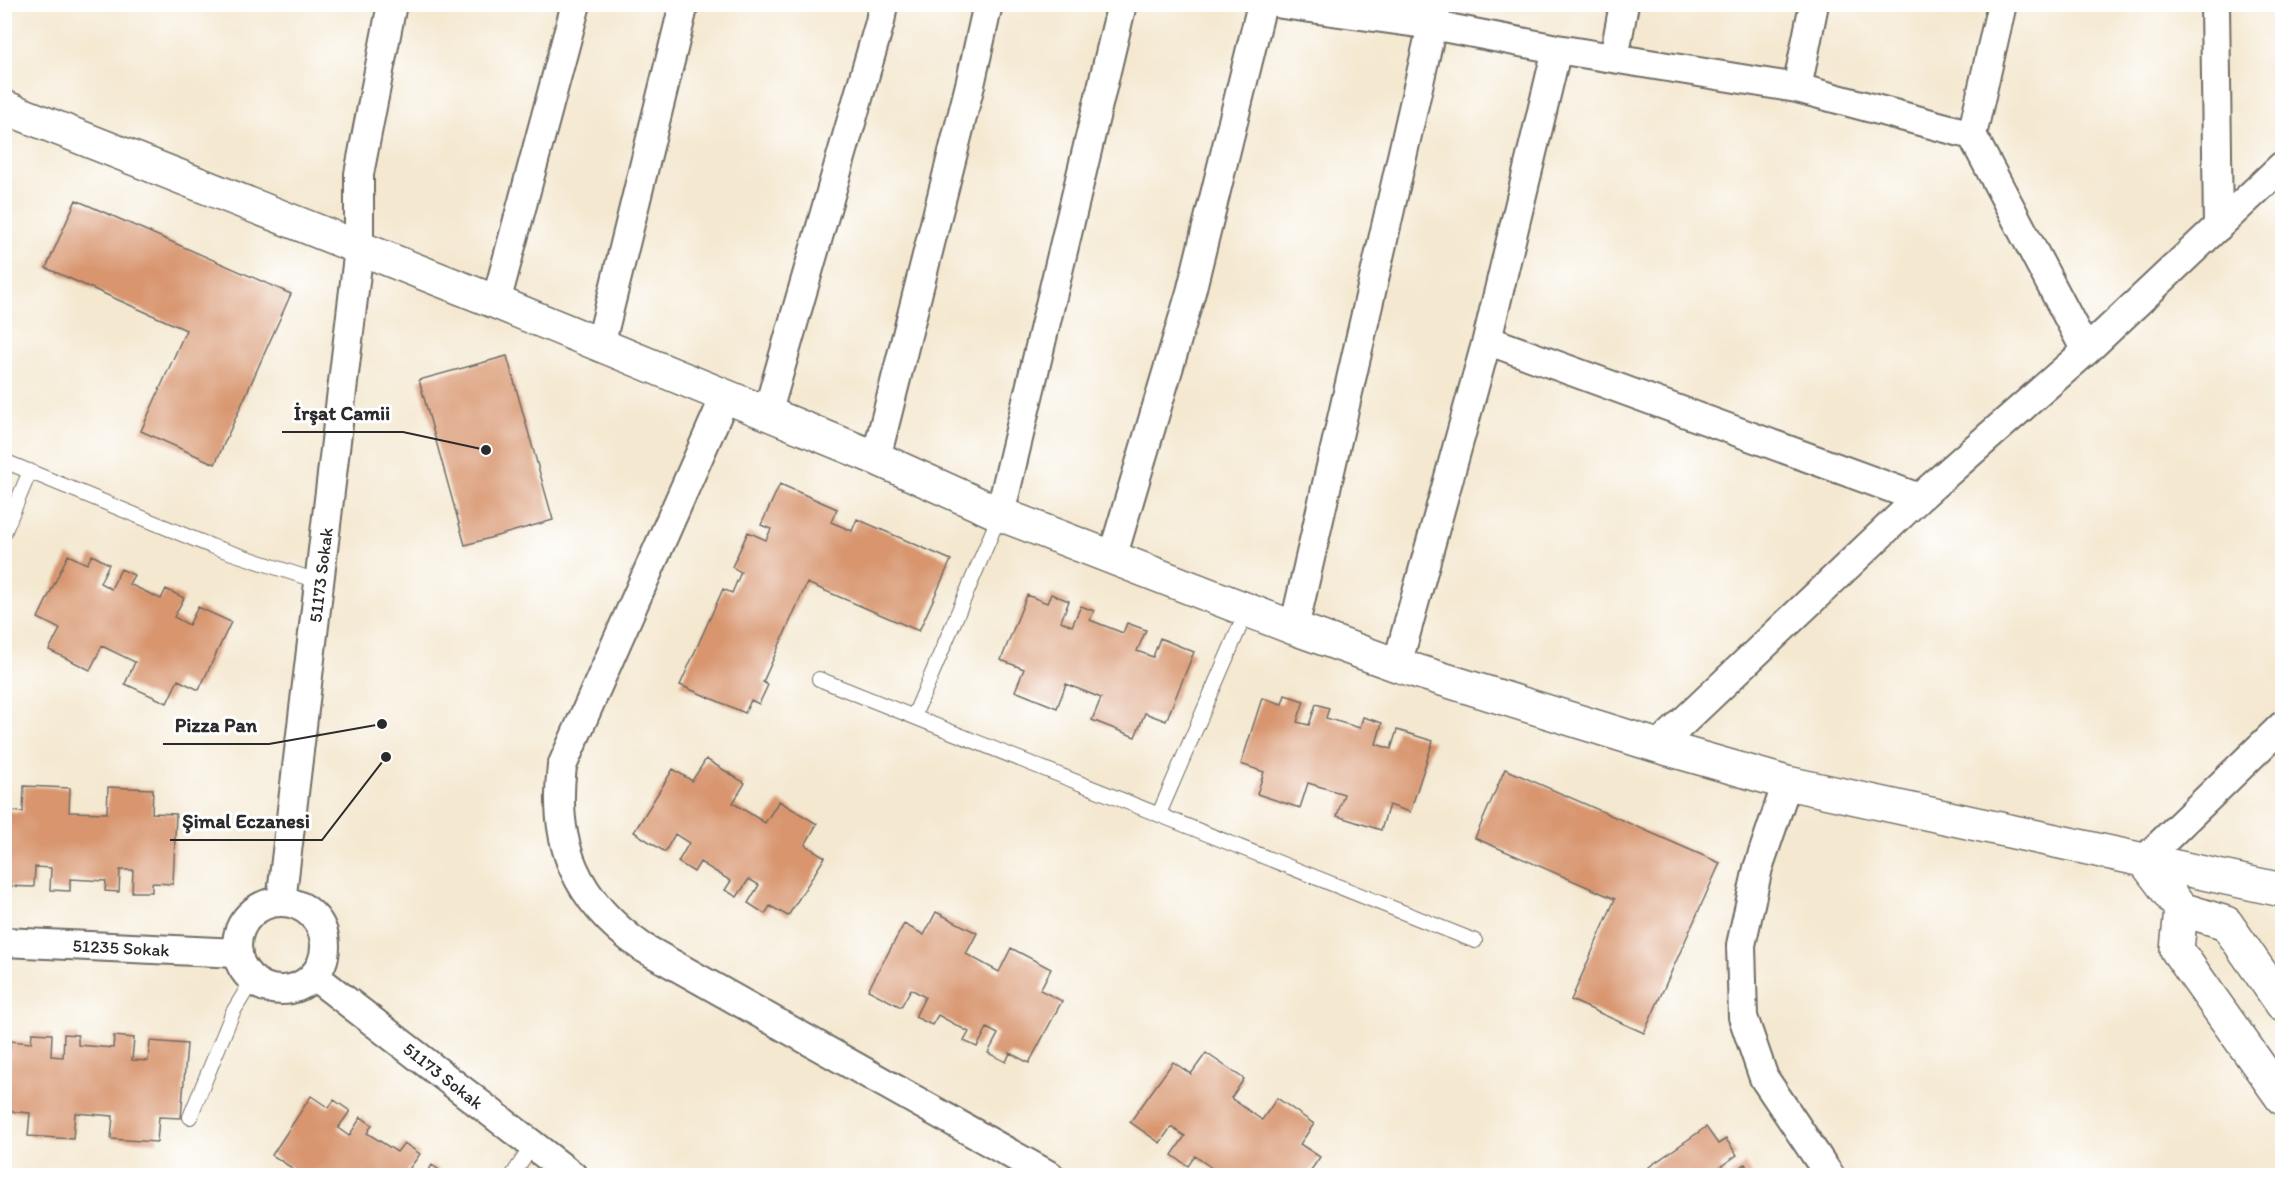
<svg xmlns="http://www.w3.org/2000/svg" width="2287" height="1180" font-family="Itim,sans-serif">
  <style>
    .building { fill: #d8956e }
    .lines { fill: none; stroke-linecap: round; stroke-linejoin: round }
    .lane-casing { stroke: #716d65; stroke-width: 16 }
    .street-casing { stroke: #716d65; stroke-width: 32 }
    .secondary-casing { stroke: #716d65; stroke-width: 36 }
    .lane { stroke: #fff; stroke-width: 14 }
    .street { stroke: #fff; stroke-width: 28 }
    .secondary { stroke: #fff; stroke-width: 33 }
    .labels { text-anchor: middle; dominant-baseline: central; stroke-width: 6; stroke-linejoin: round; paint-order: stroke }
    .street-label { font-size: 18px; fill: #2b2b2b; stroke: #fff }
    .leader { fill: none; stroke: #2b2b2b; stroke-width: 2 }
    .callout-dot { fill: #2b2b2b; stroke: #fff; stroke-width: 2 }
    .callout-label { font-size: 20px; text-anchor: middle; font-weight: bold; fill: #2b2b2b; stroke: #fff; stroke-width: 6; stroke-linejoin: round; paint-order: stroke }
  </style>
  <rect width="100%" height="100%" fill="#fff"/>
  <filter id="ink" filterUnits="userSpaceOnUse"><feTurbulence type="fractalNoise" baseFrequency=".0167" numOctaves="2"/><feDisplacementMap in="SourceGraphic" scale="12" xChannelSelector="R" yChannelSelector="G"/><feConvolveMatrix kernelMatrix="1 2 1 2 8 2 1 2 1" color-interpolation-filters="sRGB"/></filter>
  <filter id="wash" filterUnits="userSpaceOnUse"><feTurbulence type="fractalNoise" baseFrequency=".008" numOctaves="4" result="noise"/><feDisplacementMap in="SourceGraphic" scale="24" xChannelSelector="R" yChannelSelector="G"/><feGaussianBlur stdDeviation="1.35" result="paint"/><feColorMatrix in="noise" values="0 0 0 0 0 0 0 0 0 0 0 0 0 0 0 0 0 1.4 0 .05"/><feComposite in="paint" operator="in"/></filter>
  <g filter="url(#wash)">
    <rect width="100%" height="100%" fill="#f4e8d0"/>
    <g id="blocks">
      <path class="building" d="M76,200L291,294L215,464L141,431L186,330L46,268Z
        M507,356L553,520L465,545L419,380Z
        M780,484L837,509L831,522L852,531L857,519L951,560L919,631L807,583L763,682L768,685L759,704L751,700L745,713L680,685L723,589L732,593L741,572L732,567L748,532L766,540L771,529L761,525Z
        M68,555L87,564L92,555L109,564L100,583L111,589L121,569L134,575L129,584L161,599L166,589L184,598L174,617L189,625L198,607L231,622L199,690L178,680L167,703L125,684L135,662L102,646L90,670L49,650L60,629L38,618Z
        M1051,594L1069,601L1061,621L1072,626L1081,606L1094,611L1090,620L1123,633L1127,623L1146,630L1137,651L1153,657L1160,638L1194,652L1166,721L1145,713L1135,737L1092,720L1101,698L1066,684L1057,708L1015,691L1024,669L1001,660L1027,595L1047,603Z
        M1285,695L1304,701L1297,722L1309,725L1316,704L1329,708L1326,718L1360,728L1363,717L1382,723L1376,744L1391,749L1397,730L1433,741L1410,812L1389,805L1381,830L1337,816L1344,794L1308,783L1300,808L1257,794L1264,772L1241,764L1262,698L1282,704Z
        M706,759L745,783L733,803L765,823L779,801L817,824L805,845L825,857L788,916L770,906L765,914L748,903L759,885L749,879L737,897L725,890L731,881L700,862L694,872L678,862L689,843L675,834L665,852L634,832L673,769L692,781Z
        M1505,769L1720,863L1644,1033L1571,1000L1615,899L1475,838Z
        M24,786L70,788L69,812L107,813L108,787L153,789L152,813L176,814L173,884L152,883V892H132L133,870H120L119,892L105,891L106,881L70,879V891L50,890L51,868L35,867L34,887L4,886V811L23,812Z
        M936,912L977,933L966,954L999,972L1011,948L1051,969L1040,990L1062,1001L1029,1063L1010,1053L1006,1062L988,1053L998,1034L987,1028L977,1047L964,1041L969,1032L938,1015L932,1025L915,1017L925,997L911,989L901,1007L868,990L904,924L924,935Z
        M32,1033L52,1034L51,1056L63,1057L64,1034L78,1035V1045L113,1048L114,1036L134,1038L132,1060L148,1061L150,1041L187,1044L181,1118L159,1117L157,1142L111,1139L113,1116L75,1113L73,1139L28,1136L30,1113L6,1111L10,1041L31,1043Z
        M1206,1053L1244,1079L1231,1098L1262,1120L1277,1098L1314,1124L1300,1144L1320,1157L1307,1176H1223L1195,1156L1188,1166L1172,1155L1185,1136L1171,1127L1160,1143L1130,1122L1173,1062L1191,1074Z
        M311,1096L329,1108L334,1100L350,1111L338,1128L349,1136L361,1117L372,1125L367,1133L397,1152L404,1143L420,1154L407,1172L412,1176H287L292,1168L272,1155Z
        M1706,1127L1718,1144L1726,1139L1737,1155L1720,1167L1726,1176H1654L1649,1167Z
        M1745,1164L1753,1176H1729Z
        M432,1165L448,1176H425Z"/>
    </g>
  </g>
  <g filter="url(#ink)">
    <use href="#blocks" fill-opacity="0" stroke="#716d65" stroke-width="1.5"/>
    <g class="lines">
      <g class="lane-casing">
        <path id="lane" d="M4,461L211,546L320,582
          M4,533L30,471
          M819,679L1475,941
          M914,716L1000,514
          M1159,814L1247,610
          M190,1117L233,1012L253,979
          M512,1176L532,1146"/>
      </g>
      <g class="street-casing">
        <path id="street" d="M1282,4L1432,25L1557,49L1797,88L1972,135
          M2002,4L1972,135L2086,351
          M2215,4L2218,227
          M1614,58L1624,4
          M1797,88L1814,4
          M496,302L576,4
          M1487,340L1919,498
          M600,346L684,4
          M725,397L562,766C552,845 577,901 642,947L1050,1176
          M767,414L880,22L883,4
          M876,458L970,85L988,4
          M1000,514L1122,4
          M1112,558L1191,292L1262,4
          M1294,628L1437,4
          M1397,665L1487,340L1557,49
          M1658,746L1919,498L2086,351L2282,166
          M1787,783L1758,868L1741,945L1743,1017L1764,1078L1830,1176
          M2144,860L2282,726
          M281,902L359,248V174L392,4
          M237 946a44 44 0 1 1 88 0a44 44 0 1 1-88 0Z
          M4,942L238,953
          M314,976L573,1176"/>
      </g>
      <g class="secondary-casing">
        <path id="secondary" d="M4,107L496,302L876,458L1000,514L1294,628L1397,665L1658,746L1787,783L2282,890
          M2144,860L2181,909L2226,923L2282,1004
          M2181,909L2177,950L2282,1098"/>
      </g>
      <use href="#lane" class="lane"/>
      <use href="#street" class="street"/>
      <use href="#secondary" class="secondary"/>
    </g>
  </g>
  <g class="labels">
    <g class="street-label">
      <text transform="translate(321 575) rotate(-83)">51173 Sokak</text>
      <text transform="translate(121 948) rotate(3)">51235 Sokak</text>
      <text transform="translate(443 1076) rotate(38)">51173 Sokak</text>
    </g>
  </g>
  <path class="leader" d="M486 450L403 432H282M382 724L269 744H163M386 757L322 840H170"/>
  <g class="callout-dot">
    <circle cx="486" cy="450" r="6"/>
    <circle cx="382" cy="724" r="6"/>
    <circle cx="386" cy="757" r="6"/>
  </g>
  <g class="callout-label">
    <text x="342" y="420">İrşat Camii</text>
    <text x="216" y="732">Pizza Pan</text>
    <text x="246" y="828">Şimal Eczanesi</text>
  </g>
  <rect width="2287" height="1180" fill="none" stroke="#fff" stroke-width="24"/>
</svg>
